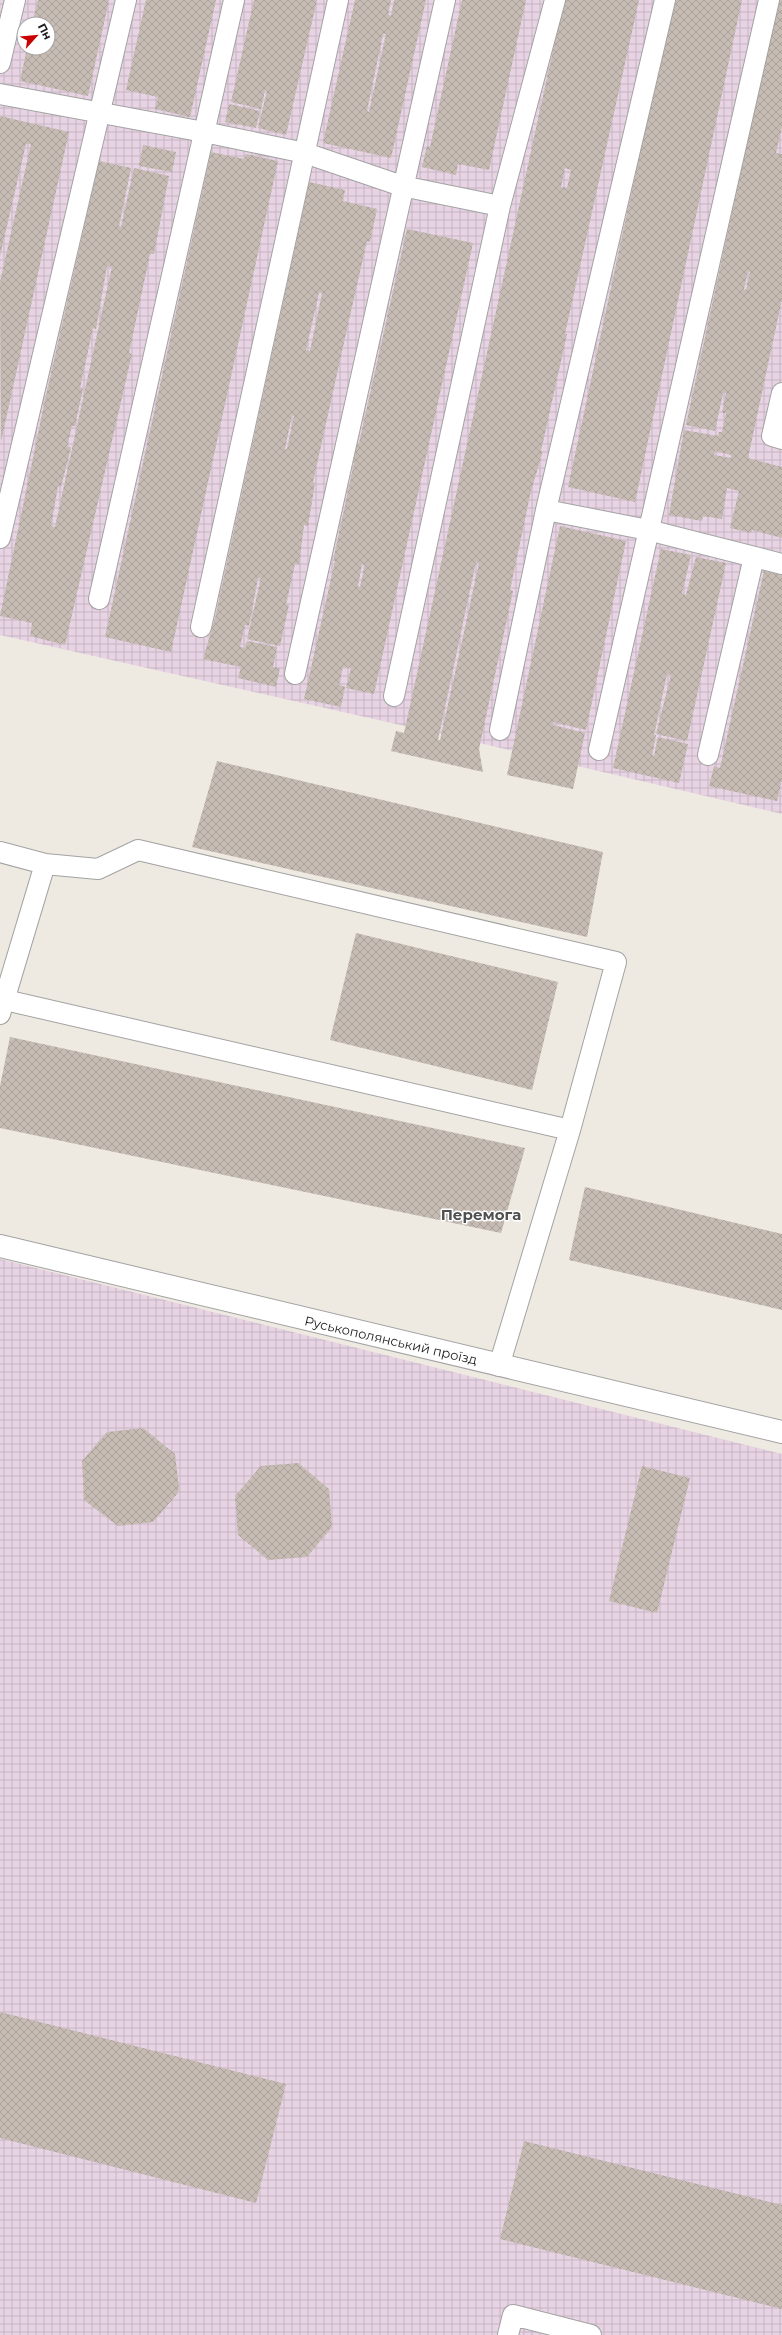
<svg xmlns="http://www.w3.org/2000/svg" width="782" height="2335" font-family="Montserrat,sans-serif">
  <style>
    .industrial { fill: url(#industrial-grid); fill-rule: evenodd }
    .building { fill: url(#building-cross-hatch); fill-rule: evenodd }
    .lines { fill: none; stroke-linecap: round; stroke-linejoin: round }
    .service-casing { stroke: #a3a3a3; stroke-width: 22 }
    .minor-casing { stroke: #a3a3a3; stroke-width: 24 }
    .service { stroke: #fff; stroke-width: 20 }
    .minor { stroke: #fff; stroke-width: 22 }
    .labels { text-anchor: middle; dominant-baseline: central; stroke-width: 3; stroke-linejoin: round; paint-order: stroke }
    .street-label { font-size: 13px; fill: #1c1c1c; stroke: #fff }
    .quarter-label { font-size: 15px; font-weight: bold; fill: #4f4f4f; stroke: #fff }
  </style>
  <defs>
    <pattern id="industrial-grid" width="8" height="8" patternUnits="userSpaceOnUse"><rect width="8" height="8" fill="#e8d3e4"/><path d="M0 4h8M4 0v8" fill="none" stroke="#c6b5c3"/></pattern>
    <pattern id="building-cross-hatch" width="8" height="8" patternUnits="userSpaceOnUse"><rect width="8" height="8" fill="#c6bcb4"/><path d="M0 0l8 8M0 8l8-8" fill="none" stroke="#aaa19a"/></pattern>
  </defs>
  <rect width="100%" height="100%" fill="#eeeae1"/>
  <path class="industrial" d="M0,0H782V814L458,738L0,635ZM24,24H48V48H24Z
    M0,1259L782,1454V2335H0Z"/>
  <path class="building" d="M38,0H109L88,96L20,81L27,48H48V24H32Z
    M146,0H216L190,117L155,109L158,97L126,90Z
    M254,0H317L286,135L258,128L267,91L265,90L261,109L231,102Z
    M355,0H391L388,14L391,16L394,0H426L391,158L323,143ZM383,34H386L369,112L367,111Z
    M462,0H526L489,170L458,164L456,175L422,167L427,146L430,147Z
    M564,0H639L565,334H567L541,451H543L531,491L510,590L513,591L479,749L483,772L391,751L396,731L404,733ZM565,168L571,170L567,188L561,187ZM476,562L479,563L458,660L440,740H438Z
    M673,0H742L635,502L568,487Z
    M778,0H782V127L776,153L782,154V299L748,458L782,467V538L752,530L751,533L730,528L739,491L727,488L722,519L703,516L702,521L669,515L684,430L718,436L719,432H722L726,413H722L726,393H723L715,431L686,425ZM748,271L750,272L746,290L744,289ZM715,451L731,455V458L714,455Z
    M229,104L260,111L256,128L225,122Z
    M0,116L69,132L1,442L0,282L31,144H26L0,256Z
    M143,145L176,152L172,172L139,166Z
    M211,152L244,159L246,154L278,161L171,652L105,637Z
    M99,161L131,168L119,226L121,227L134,168L169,176L154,254H150L129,353L132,354L65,645L30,636L32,623L0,616L45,400ZM107,266L112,267L103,307L55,527L51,526L58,486L61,487L71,447H67L72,426H75L79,407L83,389L80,388L93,328L96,329Z
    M309,182L345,190L343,201L377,209L370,242L367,241L349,320L313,482L315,483L308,526L304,525L299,565L295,564L286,605H289L280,646L247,639L261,578H258L249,626L245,625L240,647L245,648L247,641L277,647L273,667L280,668L276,687L238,678L241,667L203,659L215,618ZM319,293H322L310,351L306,350ZM292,415L294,416L287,449H285Z
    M407,229L473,243L374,694L346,688L351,668L343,667L339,685L345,687L341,707L304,699L335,561H333L354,463L352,462L356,443H359ZM362,564L365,565L360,587L358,586Z
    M560,526L626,541L586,730L553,722V725L585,733L573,789L507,775Z
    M661,549L691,555L682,594L686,595L696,557L726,563L687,741L656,734L671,675L667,674L654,735H656L652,756H654L658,737L688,744L679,783L613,768Z
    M764,571L782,575V779L777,801L709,786L714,766L720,768Z
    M217,761L603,852L587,937L192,847Z
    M356,933L558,982L532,1090L330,1040Z
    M10,1037L525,1148L501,1233L0,1128V1086Z
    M585,1187L782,1234V1310L569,1260Z
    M143,1428L175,1454L179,1487L178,1493L153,1522L118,1526L84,1500L82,1461L107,1432Z
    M298,1463L329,1489L332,1527L307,1557L268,1560L238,1535L235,1496L261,1466Z
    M642,1466L690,1478L657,1613L609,1601Z
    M0,2012L286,2084L256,2203L0,2138Z
    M524,2141L782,2205V2309L500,2239Z"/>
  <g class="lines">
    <g class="service-casing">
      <path id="service" d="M0,63L15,0
        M0,94L204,132L305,153L402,186L500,206
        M782,393L772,436L782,439
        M546,510L648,530L782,564
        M0,538L126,0
        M99,599L234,0
        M201,627L338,0
        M295,674L445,0
        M394,696L500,206L555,0
        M500,730L546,510L665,0
        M599,750L769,0
        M708,755L754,557
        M0,852L45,864L0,1014
        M45,864L98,869L138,850L616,962L570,1130
        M5,1000L570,1130L499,1366
        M508,2335L513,2315L591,2335"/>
    </g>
    <g class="minor-casing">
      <path id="minor" d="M0,1246L782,1432"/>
    </g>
    <use href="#service" class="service"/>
    <use href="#minor" class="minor"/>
  </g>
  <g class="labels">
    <g class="street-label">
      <text transform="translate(391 1340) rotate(13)">Руськополянський проїзд</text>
    </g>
    <g class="quarter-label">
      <text x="481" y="1214">Перемога</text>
    </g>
  </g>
  <g transform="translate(36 36) rotate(63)"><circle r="19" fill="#ffffff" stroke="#a4a4a4"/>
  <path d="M0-3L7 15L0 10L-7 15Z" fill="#c90100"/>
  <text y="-6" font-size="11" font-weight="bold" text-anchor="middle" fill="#1c1c1c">Пн</text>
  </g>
</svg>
